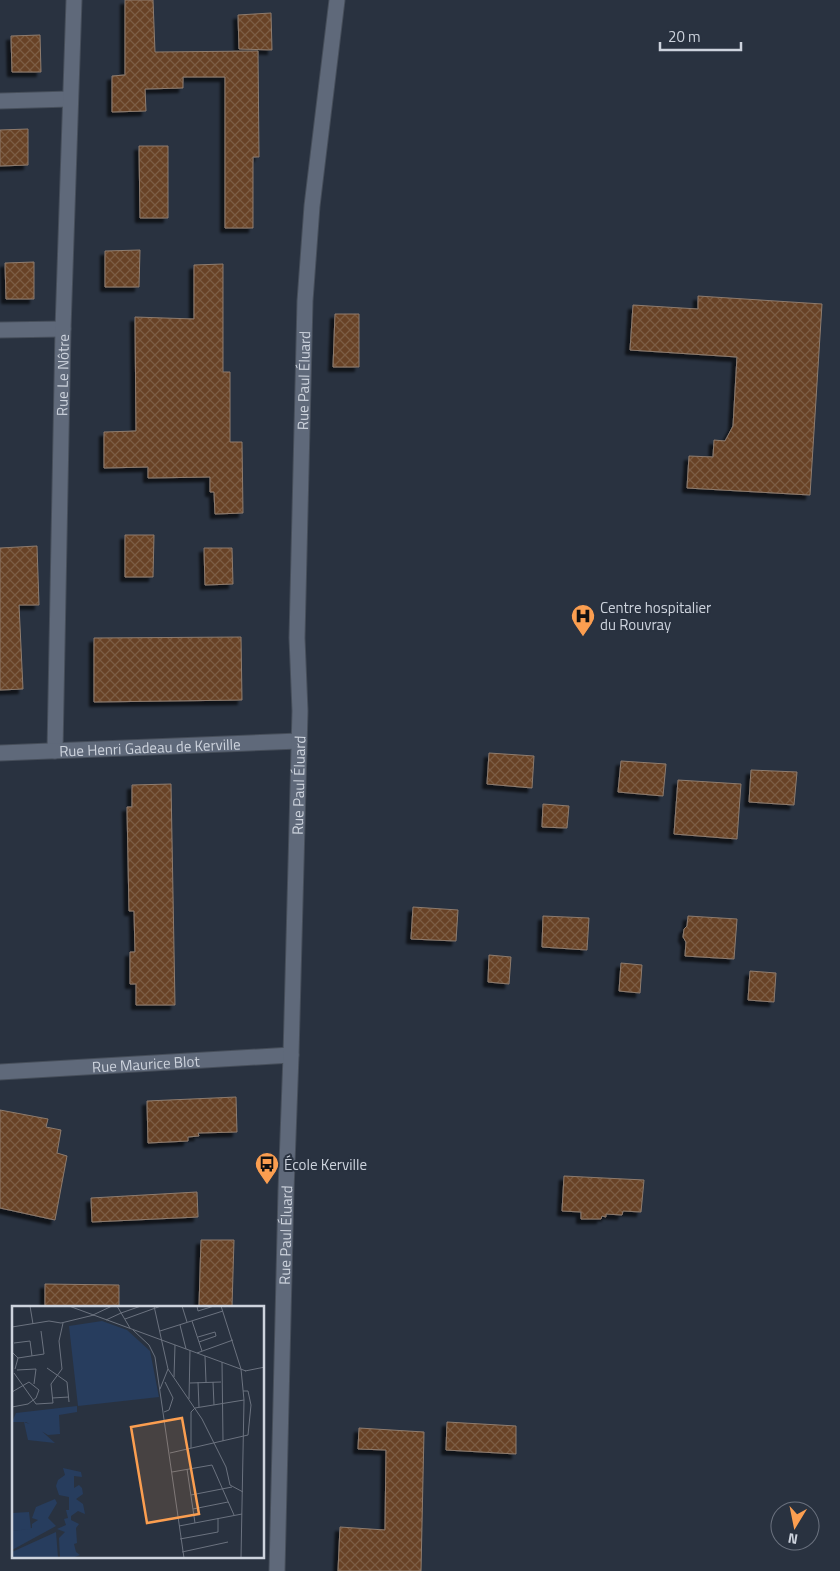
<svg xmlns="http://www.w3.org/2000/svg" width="840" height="1571" font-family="'Titillium Web',sans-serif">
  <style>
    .building { fill: url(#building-cross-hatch); stroke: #8d7b6e; filter: url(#shadow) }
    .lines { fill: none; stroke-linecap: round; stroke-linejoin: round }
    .street-casing { stroke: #464e5a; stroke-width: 17 }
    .street { stroke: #5f697a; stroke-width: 15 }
    .labels { text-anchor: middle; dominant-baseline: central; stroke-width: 4; stroke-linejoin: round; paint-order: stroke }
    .street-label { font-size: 15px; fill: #cdd3dd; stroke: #293240 }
    .poi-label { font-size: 15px; fill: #cdd3dd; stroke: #293240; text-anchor: start }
    .inset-road { fill: none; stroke: #6b727f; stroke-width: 1 }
    .view { fill: #fb9e50; fill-opacity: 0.15; stroke: #fb9e50; stroke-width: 2.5 }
    .inset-edge { fill: none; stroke: #cdd3dd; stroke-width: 2.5 }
  </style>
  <defs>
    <pattern id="building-cross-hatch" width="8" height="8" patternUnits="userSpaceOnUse" patternTransform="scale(1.25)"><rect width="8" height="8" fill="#684325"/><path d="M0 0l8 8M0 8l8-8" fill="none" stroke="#7c5d44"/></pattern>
    <filter id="shadow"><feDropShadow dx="-4.5" dy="4.5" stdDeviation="1" flood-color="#0009"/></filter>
  </defs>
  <rect width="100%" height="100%" fill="#293240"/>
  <path class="building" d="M125,0H153L155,52L258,51L259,157H253V228H225V77H183V88L145,89L146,111L112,112V76L125,75Z
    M271,13L272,50L239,49L238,15Z
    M40,35L41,72H12L11,36Z
    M28,129V165L0,166V130Z
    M139,146H168V218H140Z
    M140,250L139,287H105V251Z
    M34,262V299H6L5,263Z
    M223,264V372H230V442H242L243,513L215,514L214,492H210V477L148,478V467L104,468V432L136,431L135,317L194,319V265Z
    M698,296L822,304L810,495L687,488L689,456L713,457L714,440L725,441L733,426L737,357L630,350L633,305L698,309Z
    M335,314H359V367H333Z
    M125,535H154L153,577H125Z
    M37,546L39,605H19L23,689L0,690V548Z
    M204,548H232L233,584L205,585Z
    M241,637L242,700L94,702V638Z
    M489,753L534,756L532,788L487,784Z
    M621,761L666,764L663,796L618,792Z
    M751,770L797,772L794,805L749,802Z
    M678,780L741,784L737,839L674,834Z
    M171,784L175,1005H136V984H130V952H135L134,911H129L127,807H132V785Z
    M543,804L569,806L567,828L542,827Z
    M413,907L458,910L456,941L411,939Z
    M543,916L589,918L587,950L542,947Z
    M688,916L737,919L734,959L685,956L686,942L683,937L684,929L687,926Z
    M489,955L511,957L509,984L488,982Z
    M621,963L642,965L640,993L619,991Z
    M750,971L776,973L774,1002L748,1000Z
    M236,1097L237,1132L198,1133L199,1136L188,1137V1141L148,1143L147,1101Z
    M0,1110L48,1119L46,1127L61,1130L57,1153L67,1156L55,1220L0,1208Z
    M564,1176L644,1180L641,1212L623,1211L622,1215L606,1214V1217L602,1216L601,1219H581V1212L562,1211Z
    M197,1192L198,1217L92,1222L91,1198Z
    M201,1240H234L232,1307H199Z
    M45,1284L119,1285V1307H45Z
    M447,1422L516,1426V1454L446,1450Z
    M359,1428L424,1432L421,1571H338L340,1527L385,1530L386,1450L358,1449Z"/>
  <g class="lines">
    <g class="street-casing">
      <g id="street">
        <path d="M0,101L70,99"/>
        <path d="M0,330L63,329"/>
        <path id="s1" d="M55,751L63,329L74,0"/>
        <path id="s2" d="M0,753L299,741"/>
        <path id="s3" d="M0,1072L291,1055"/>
        <path id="s4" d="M277,1571L286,1191L291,1055L300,711L297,638L305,301L312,206L337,0"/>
      </g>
    </g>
    <use href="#street" class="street"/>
  </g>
  <defs>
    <g id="hospital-pin" transform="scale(1.25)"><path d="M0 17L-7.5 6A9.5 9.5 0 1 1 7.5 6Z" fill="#fb9e50" stroke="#293240"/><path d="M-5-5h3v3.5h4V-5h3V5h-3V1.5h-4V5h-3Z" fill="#111"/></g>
    <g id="bus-pin" transform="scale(1.25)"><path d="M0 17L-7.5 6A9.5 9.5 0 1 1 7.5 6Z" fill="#fb9e50" stroke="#293240"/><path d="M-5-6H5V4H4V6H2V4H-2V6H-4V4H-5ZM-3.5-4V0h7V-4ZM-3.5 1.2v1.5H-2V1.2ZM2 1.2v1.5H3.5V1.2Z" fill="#111"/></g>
  </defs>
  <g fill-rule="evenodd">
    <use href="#hospital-pin" x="583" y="616"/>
    <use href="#bus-pin" x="267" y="1164"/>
  </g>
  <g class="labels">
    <g class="street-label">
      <text stroke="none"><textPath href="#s1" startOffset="376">Rue Le Nôtre</textPath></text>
      <text stroke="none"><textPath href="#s4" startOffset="1191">Rue Paul Éluard</textPath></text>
      <text stroke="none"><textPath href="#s2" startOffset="150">Rue Henri Gadeau de Kerville</textPath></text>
      <text stroke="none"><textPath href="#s4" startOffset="786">Rue Paul Éluard</textPath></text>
      <text stroke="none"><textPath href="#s3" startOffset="146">Rue Maurice Blot</textPath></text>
      <text stroke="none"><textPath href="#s4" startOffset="336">Rue Paul Éluard</textPath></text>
    </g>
    <g class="poi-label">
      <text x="600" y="607">Centre hospitalier<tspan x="600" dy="17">du Rouvray</tspan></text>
      <text x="284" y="1164">École Kerville</text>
    </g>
  </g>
  <g transform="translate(12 1306)">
    <rect width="252" height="252" fill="#293240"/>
    <path d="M65,100V106L47,109L48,128L36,129L14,116H0L4,107ZM12,116L25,121L43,137L16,134ZM44,226L46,252H0V246Z" fill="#273d5e"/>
    <path d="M51,162L69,166L70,171L62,170V182L67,179L70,182L71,188L64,193L71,198L73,208L66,205L59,210V214L67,218L64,222L65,237L62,238L64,246L68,249L60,252H48L47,232L53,226L45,223L54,219L52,213L43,215L56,212L54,204H57V191L47,189L44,180L46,174L53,169ZM43,193L45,197L36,212L44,220L0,244V225L20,222V218L26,214L20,212L24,201Z" fill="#273d5e"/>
    <path d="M90,15L115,24L138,45L147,91L66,100L57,20ZM17,206L19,223L0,225V207Z" fill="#273d5e"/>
    <path class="inset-road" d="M18,0L21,18M57,0L234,65M105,0L118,22M142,0L156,63L190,113L214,161L218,179L231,186M170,0L175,16M185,0L186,5L202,0M209,0L229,63M109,7L129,0M81,9L100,0M113,13L149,0M94,14L109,7M180,15L190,45M168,19L174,43M0,21L37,15L49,17L82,9M121,24L137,39L143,51L172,252M148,25L211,5M186,31L203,26L204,30L187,36M2,37L18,35L20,50M0,46L6,52L3,63M185,47L221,34M193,50L194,76M6,52L32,48L29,25M210,56L211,135M35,62L55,76L57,96M5,64L24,63L22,78M233,65L253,61M2,67L24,98L41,97L39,78L50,63L47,35L51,17M162,71L163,39M186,76L187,101M201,76L202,99M178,77L209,76M148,83L156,63M0,86L17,76L27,84L24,92L16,98L0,101M40,92L57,91M177,93L178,44M152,106L157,104L161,92L153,76M179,142V106L183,102L232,94M158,147L236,129L239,99L236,85H231M175,163L183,217M160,166L200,159L222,209M179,189L220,181M181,203L216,196M167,220L230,208M168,233L206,226V212M170,246L216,236M229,252L232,94L229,63"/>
    <path class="view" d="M170,112L187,208L135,217L119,121Z"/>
    <rect width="252" height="252" class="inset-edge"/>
  </g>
  <g transform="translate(795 1526) rotate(190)"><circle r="24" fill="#293240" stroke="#6b727f"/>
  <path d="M0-4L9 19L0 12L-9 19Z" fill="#fb9e50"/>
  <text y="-8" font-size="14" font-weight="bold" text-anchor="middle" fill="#cdd3dd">N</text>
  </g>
  <path d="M660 42v8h81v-8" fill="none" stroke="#cdd3dd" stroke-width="2.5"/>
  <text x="668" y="42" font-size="15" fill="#cdd3dd" stroke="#293240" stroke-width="4" paint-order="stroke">20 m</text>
</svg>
